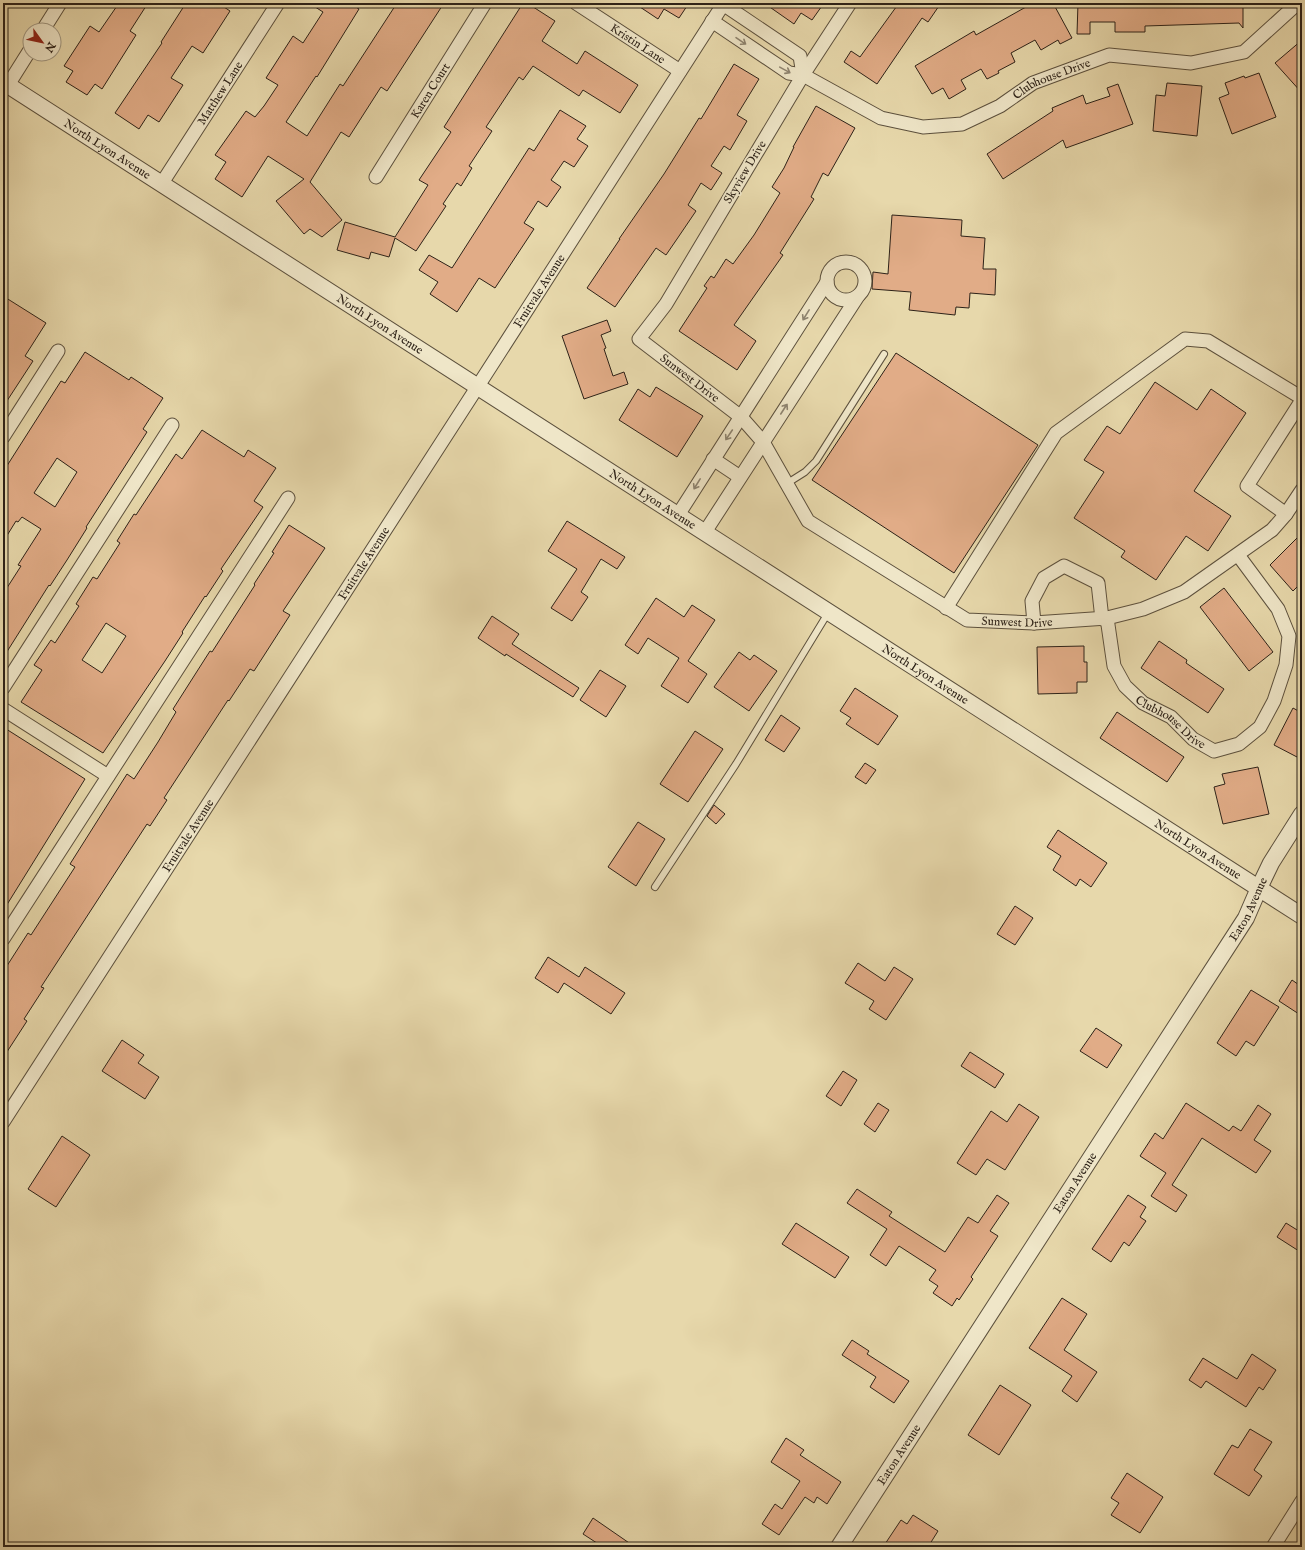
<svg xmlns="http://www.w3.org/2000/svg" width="1305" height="1550" font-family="'IM FELL English',serif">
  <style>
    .building { fill: #e1ac87; stroke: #2d2218; fill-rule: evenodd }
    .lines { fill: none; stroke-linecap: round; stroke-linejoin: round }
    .service-casing { stroke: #5c503d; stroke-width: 8 }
    .minor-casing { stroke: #5c503d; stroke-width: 15 }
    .tertiary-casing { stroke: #5c503d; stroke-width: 18 }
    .service { stroke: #efe6c8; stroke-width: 6 }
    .minor { stroke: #efe6c8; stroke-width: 13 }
    .tertiary { stroke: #efe6c8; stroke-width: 16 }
    .oneway { stroke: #8e8470 }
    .labels { text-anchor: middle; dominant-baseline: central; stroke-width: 3.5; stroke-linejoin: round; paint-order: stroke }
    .street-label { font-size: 12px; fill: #2d2218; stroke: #efe6c8 }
  </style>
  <rect width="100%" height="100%" fill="#e7d8ab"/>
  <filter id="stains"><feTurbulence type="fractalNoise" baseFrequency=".005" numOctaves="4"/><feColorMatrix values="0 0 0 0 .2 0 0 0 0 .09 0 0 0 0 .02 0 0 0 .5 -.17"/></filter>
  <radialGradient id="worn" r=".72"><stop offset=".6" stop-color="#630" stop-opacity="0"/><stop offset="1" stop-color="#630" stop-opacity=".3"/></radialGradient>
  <path class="building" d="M119,3H148L130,31L136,35L102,89L95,84L87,95L66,82L73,71L64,66L90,26L99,32Z
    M186,3H218L230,11L203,53L192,46L171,78L183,85L159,122L148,115L139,129L115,113L162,43L161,42Z
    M309,3H349L359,9L317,77L316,76L286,122L307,136L340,84L343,86L397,3H444L387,91L381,87L349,137L341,132L310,182L342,220L322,237L310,229L304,234L276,201L304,179L268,156L242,197L215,179L226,162L215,155L246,111L255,117L264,106L278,85L266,78L293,36L303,43L323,12Z
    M523,3H527L555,21L542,41L577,64L585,51L638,85L620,113L583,90L579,96L533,66L523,80L519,77L486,127L492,131L469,166L472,168L461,186L457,183L443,204L446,206L416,251L395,238L389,257L371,252L369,259L337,250L345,222L395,237L428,185L419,180L451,132L444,127Z
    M634,3H689L679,18L664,9L658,19Z
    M764,3H824L812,20L801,13L794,24Z
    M899,3H941L928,22L922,18L877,84L844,62L851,51L860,57Z
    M1033,3H1053L1072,38L1060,44L1058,40L1041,50L1035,40L1011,53L1015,62L998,71L999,73L987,79L981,69L961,80L966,89L949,99L943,88L932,94L915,66L974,31L976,35Z
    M1078,3H1243V28L1239,23L1145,26V32H1115V22H1090V34H1077Z
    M1302,40V93L1275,63Z
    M734,64L759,79L737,115L747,121L730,150L724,146L711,166L722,173L711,190L701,183L688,205L696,211L677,239L666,255L656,248L615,307L587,288L620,239H619L664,174L699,118L701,119Z
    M1259,73L1276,117L1232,134L1219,98L1229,94L1225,83L1244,76L1245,78Z
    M1167,83L1202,86L1197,136L1153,131L1156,95L1165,96Z
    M1118,84L1133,124L1066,148L1063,140L1003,179L987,154L1053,111L1052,108L1083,95L1086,104L1110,96L1107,88Z
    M816,106L855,128L828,176L823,173L811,197L814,199L780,253L783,255L734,325L756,341L737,370L679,331L707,288L704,286L711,276L714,278L726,259L733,264L754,235L780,193L772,187L784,168L794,147H793Z
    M560,110L586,126L577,139L588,146L574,167L564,161L551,180L561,187L547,207L538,201L524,223L534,229L495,288L479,278L457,312L430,294L438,282L419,270L429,255L452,268L529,148L534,151Z
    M892,215L962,220L961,236L985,238L983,269H996L995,295L970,293L969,308L956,307L955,315L909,310L911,292L872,289L873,272L888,274Z
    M3,296L46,323L25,356L33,361L3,407Z
    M607,320L611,331L601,335L606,348L604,349L613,376L624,372L628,384L584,399L562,336Z
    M85,352L129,380L131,377L163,398L143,429L147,432L86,527L87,528L67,560L50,586L49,585L3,658V594L21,566L18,565L41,529L22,517L18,522L16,521L3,542V472L61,381L65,383ZM57,458L77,472L55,507L34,493Z
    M896,353L1038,445L954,573L812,480Z
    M1155,382L1197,410L1211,389L1246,413L1194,491L1231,516L1208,551L1186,536L1156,580L1121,557L1125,551L1074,518L1104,472L1084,460L1107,426L1120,434Z
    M656,387L703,416L677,457L619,420L638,389L650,397Z
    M202,430L244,457L248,450L276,468L254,501L263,507L221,569L223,571L206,597L205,596L182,632L183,633L165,661L103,753L21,702L42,670L34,665L51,640L55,643L79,606L76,604L93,577L97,579L120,543L117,541L134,514L136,515L176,454L182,459ZM106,623L126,636L102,673L82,660Z
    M567,521L625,557L617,569L601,559L581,592L588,597L572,621L551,608L577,569L548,551Z
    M289,525L325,548L283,611L290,615L254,671L250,669L229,701L228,700L164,798L167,800L150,826L147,824L41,987L44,988L24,1019L27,1021L3,1058V972L28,933L31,935L75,867L70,864L127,774L134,779L158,742L176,712L173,709L210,651L212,652L255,585L254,584L274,553L272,552Z
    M1302,533V582L1293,591L1270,565Z
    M1224,588L1273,652L1249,671L1200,607Z
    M656,598L684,617L692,605L715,620L688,661L707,674L688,703L661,686L679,658L648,638L638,654L625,645Z
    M492,616L519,634L512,644L579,688L573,697L506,654L505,656L478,638Z
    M1159,641L1187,660L1186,663L1224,689L1208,713L1141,668Z
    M1084,646V662H1087V682H1077V693L1038,694L1037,647Z
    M739,652L750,660L754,655L777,671L749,711L714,687Z
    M600,670L626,686L606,717L580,700Z
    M855,688L898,716L878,745L846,724L851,718L840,711Z
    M1293,708L1302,713V748L1297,757L1274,745Z
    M1117,712L1184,757L1167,782L1100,738Z
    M781,715L800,728L784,752L765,740Z
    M3,727L85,779L3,911Z
    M695,731L723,749L688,802L660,784Z
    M865,763L876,770L866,784L855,777Z
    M1258,767L1269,814L1223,824L1214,787L1225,784L1222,774Z
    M714,805L725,814L716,824L707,816Z
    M638,822L665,839L636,886L608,867Z
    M1058,830L1107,863L1091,887L1080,879L1076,886L1053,870L1061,856L1047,847Z
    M1015,906L1033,918L1015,945L997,934Z
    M548,957L579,977L585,967L625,993L611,1014L564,983L558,993L535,978Z
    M858,963L885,981L894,967L913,979L886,1020L869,1009L874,1001L845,983Z
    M1292,980L1302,987V1016L1279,1001Z
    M1251,990L1279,1007L1254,1046L1246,1041L1236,1056L1217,1043Z
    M1096,1028L1122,1045L1107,1068L1080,1051Z
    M122,1040L144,1055L138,1063L159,1077L145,1099L102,1071Z
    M970,1052L1004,1074L995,1088L961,1066Z
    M843,1071L857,1080L841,1106L826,1096Z
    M878,1103L889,1110L875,1132L864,1124Z
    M1186,1103L1229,1131L1233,1126L1241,1131L1258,1105L1271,1114L1254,1140L1271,1151L1256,1173L1202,1138L1172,1185L1187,1195L1176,1212L1151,1196L1166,1173L1140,1156L1155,1133L1163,1139Z
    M1019,1104L1039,1117L1005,1170L987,1159L976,1175L957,1163L991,1111L1007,1122Z
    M62,1136L90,1155L56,1207L28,1189Z
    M857,1189L892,1212L889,1216L945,1252L968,1217L978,1223L997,1195L1009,1203L990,1231L998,1236L971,1277L973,1279L959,1300L957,1298L952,1306L933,1293L938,1286L929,1280L936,1270L899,1246L886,1266L870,1255L887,1229L847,1203Z
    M1128,1195L1146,1207L1140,1217L1146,1221L1129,1246L1124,1242L1111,1262L1092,1249Z
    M796,1223L849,1257L835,1278L782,1244Z
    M1286,1223L1302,1233V1253L1277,1237Z
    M1062,1298L1087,1314L1064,1350L1097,1372L1077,1402L1062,1391L1072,1376L1029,1348Z
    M852,1340L869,1351L867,1354L909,1381L894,1403L870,1387L876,1377L842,1355Z
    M1252,1354L1276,1370L1263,1390L1259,1387L1246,1407L1206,1381L1201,1388L1189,1380L1203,1358L1237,1379Z
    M1000,1385L1031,1405L999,1455L968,1435Z
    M1250,1429L1272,1442L1254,1470L1262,1476L1249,1496L1214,1474L1232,1445L1238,1448Z
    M786,1438L804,1450L800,1455L841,1482L827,1504L817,1497L814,1503L805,1497L779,1535L762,1524L775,1504L782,1509L800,1481L771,1462Z
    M1127,1473L1163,1497L1140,1533L1111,1515L1119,1503L1111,1498Z
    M913,1515L938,1531L928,1547H883L901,1520L907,1524Z
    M593,1518L635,1547H603L583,1534Z"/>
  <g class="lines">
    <g class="service-casing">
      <path id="service" d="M786,484L805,472L816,461L884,354
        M655,887L736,764L828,613"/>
    </g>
    <g class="minor-casing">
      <g id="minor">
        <path id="s1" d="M576,3L680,71"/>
        <path id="s2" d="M850,3L803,75L666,304L639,339L741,417L763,442L808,521L967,620L1034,623L1107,618L1143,609L1184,592L1272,530L1286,514L1302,490"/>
        <path d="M723,4L800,56L803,75"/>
        <path id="s3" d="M712,21L789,73L803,75L881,118L923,127L962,124L1000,106L1033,83L1109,55L1191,63L1244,52L1298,3"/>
        <path d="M43,30L60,3"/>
        <path d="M8,85L30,50"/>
        <path id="s4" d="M376,177L485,3"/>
        <path id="s5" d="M162,183L278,3"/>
        <circle cx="846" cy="281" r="19"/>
        <path d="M3,437L58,351"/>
        <path d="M713,459L740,477"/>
        <path d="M1286,514L1247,486L1302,400"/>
        <path d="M678,515L827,282"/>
        <path d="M705,532L858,296"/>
        <path d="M946,608L1056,433L1185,339L1208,341L1302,398"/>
        <path id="s6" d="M1107,618L1114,666L1125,686L1143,703L1171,717L1193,739L1214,751L1239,744L1260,727L1274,701L1286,665L1289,636L1278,609L1238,555"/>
        <path d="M1034,623L1032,601L1044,578L1064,566L1098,583L1102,619"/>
        <path d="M3,688L172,425"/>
        <path d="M3,709L108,776"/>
        <path d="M3,939L288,498"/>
        <path id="s7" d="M3,1122L478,386L724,3"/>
        <path d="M1273,1547L1302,1501"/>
      </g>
    </g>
    <g class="tertiary-casing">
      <g id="tertiary">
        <path id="s8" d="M3,82L1302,916"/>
        <path id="s9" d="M839,1547L1246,918L1259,888L1271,863L1302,814"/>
      </g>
    </g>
    <use href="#service" class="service"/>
    <use href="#minor" class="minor"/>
    <use href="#tertiary" class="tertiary"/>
  </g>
  <defs><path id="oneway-shaft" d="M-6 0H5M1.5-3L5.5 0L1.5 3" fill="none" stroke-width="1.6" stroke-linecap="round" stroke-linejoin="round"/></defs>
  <g class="oneway">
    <use href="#oneway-shaft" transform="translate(741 41) rotate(34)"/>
    <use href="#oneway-shaft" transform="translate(785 70) rotate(29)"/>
    <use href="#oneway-shaft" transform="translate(806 315) rotate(122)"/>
    <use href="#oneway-shaft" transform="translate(784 409) rotate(-57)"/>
    <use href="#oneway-shaft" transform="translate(729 435) rotate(124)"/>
    <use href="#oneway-shaft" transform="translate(697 484) rotate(122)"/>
  </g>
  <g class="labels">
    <g class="street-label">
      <text stroke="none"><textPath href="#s1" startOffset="74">Kristin Lane</textPath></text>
      <text stroke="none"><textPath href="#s3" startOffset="379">Clubhouse Drive</textPath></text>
      <text stroke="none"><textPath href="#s4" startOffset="102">Karen Court</textPath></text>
      <text stroke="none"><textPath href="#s5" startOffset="107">Matthew Lane</textPath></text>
      <text stroke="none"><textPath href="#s8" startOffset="124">North Lyon Avenue</textPath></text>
      <text transform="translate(745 172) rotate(-59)">Skyview Drive</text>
      <text stroke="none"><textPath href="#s7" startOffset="989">Fruitvale Avenue</textPath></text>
      <text stroke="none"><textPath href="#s8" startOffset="448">North Lyon Avenue</textPath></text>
      <text stroke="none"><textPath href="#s2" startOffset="461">Sunwest Drive</textPath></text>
      <text stroke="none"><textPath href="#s8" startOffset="772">North Lyon Avenue</textPath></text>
      <text stroke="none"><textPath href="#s7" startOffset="665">Fruitvale Avenue</textPath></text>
      <text stroke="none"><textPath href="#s2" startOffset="887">Sunwest Drive</textPath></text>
      <text stroke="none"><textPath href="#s8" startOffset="1096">North Lyon Avenue</textPath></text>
      <text stroke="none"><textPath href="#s6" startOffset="130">Clubhouse Drive</textPath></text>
      <text stroke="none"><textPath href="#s7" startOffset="341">Fruitvale Avenue</textPath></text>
      <text stroke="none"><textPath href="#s8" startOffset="1420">North Lyon Avenue</textPath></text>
      <text stroke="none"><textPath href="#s9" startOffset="758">Eaton Avenue</textPath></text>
      <text stroke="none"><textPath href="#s9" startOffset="434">Eaton Avenue</textPath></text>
      <text stroke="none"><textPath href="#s9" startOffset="110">Eaton Avenue</textPath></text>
    </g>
  </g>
  <rect width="1305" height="1550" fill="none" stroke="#e7d8ab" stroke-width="16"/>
  <rect x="4" y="4" width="1297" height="1542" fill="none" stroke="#2d2218" stroke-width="2"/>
  <rect x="8" y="8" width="1289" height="1534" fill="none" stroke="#2d2218"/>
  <g transform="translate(42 42) rotate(123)"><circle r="19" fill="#efe6c8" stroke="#a19882"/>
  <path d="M0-3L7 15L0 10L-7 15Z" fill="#8f2418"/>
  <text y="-6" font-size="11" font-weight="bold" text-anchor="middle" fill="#2d2218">N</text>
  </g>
  <rect width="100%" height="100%" filter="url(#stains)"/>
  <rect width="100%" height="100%" fill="url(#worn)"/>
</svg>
